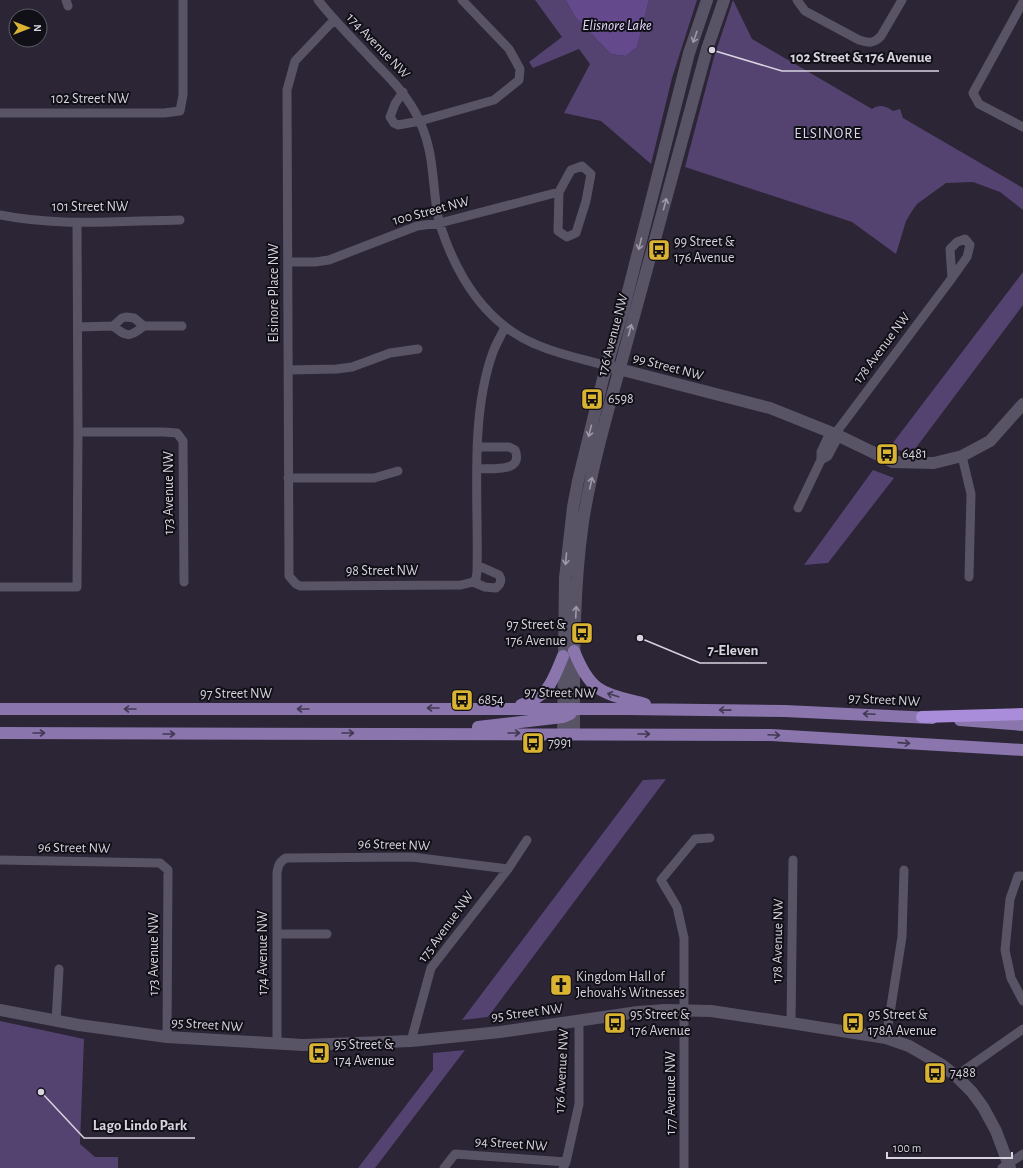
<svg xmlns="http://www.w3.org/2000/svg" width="1023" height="1168" font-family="'Alegreya Sans',sans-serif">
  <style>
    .green { fill: #544370 }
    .water { fill: #644a8c }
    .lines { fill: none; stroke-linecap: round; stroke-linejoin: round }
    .street { stroke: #595366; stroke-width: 9 }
    .secondary { stroke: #595366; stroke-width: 12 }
    .primary { stroke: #8a76ac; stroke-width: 12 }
    .highway { stroke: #aa8dda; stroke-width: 12 }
    .oneway { stroke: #9e99a9 }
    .oneway2 { stroke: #423953 }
    .labels { text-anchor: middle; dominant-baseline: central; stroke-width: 4; stroke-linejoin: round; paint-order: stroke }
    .street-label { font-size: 14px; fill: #d7d3df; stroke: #121017 }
    .poi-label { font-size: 14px; fill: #d7d3df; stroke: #121017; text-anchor: start }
    .water-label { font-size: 15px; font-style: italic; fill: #e4d7fe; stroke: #121017 }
    .neighbourhood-label { font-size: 15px; letter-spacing: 1px; fill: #dcd5ec; stroke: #121017 }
    .leader { fill: none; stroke: #d7d3df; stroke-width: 1.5 }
    .callout-dot { fill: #d7d3df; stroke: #121017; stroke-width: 1.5 }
    .callout-label { font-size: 15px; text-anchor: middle; font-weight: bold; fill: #d7d3df; stroke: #121017; stroke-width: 4; stroke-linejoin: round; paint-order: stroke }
  </style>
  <rect width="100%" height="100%" fill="#2b2536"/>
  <path class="green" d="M535,0H566L575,17L611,54L626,56L637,47L649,0H697L672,78L651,164L601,121L564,113L590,64L579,49L533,68L529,62L562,37Z
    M733,0L752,39L872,109C880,104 885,106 893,111L900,109L903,118L1023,188V210L1000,192L973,182L946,183L917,204L912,211L906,221L896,254L852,222L685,167L714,57Z
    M1023,272V305L912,453L889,448Z
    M873,470L894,478L828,563L804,565Z
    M666,779L488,1017L462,1020L643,780Z
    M0,1021L84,1039L80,1144L95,1157H118V1168H0Z
    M465,1050L375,1168H358L433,1070V1053Z"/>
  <path class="water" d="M566,0H649L637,47L626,56L611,54L575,17Z"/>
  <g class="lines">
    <path class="street" d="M66,0L68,6
      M318,0C336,23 357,43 377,65C394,82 410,99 420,122C434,153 432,179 437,211C438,221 442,230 445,239C462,284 490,325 535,344C557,354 583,359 607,366
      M797,0L805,11L859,40C868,43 874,44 881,36L902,0
      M1023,2L973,93L979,104L1023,127
      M334,20L295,61L287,90L289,576L296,584L300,586L461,585L473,582
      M403,92L395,104L390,117L394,123L398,125L420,121L494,100L519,80L520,69L509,49L462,0
      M0,113H164L180,111L183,95V0
      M582,166L591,174L586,201L576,233L567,237L558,231L559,192L571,170Z
      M0,215C59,227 120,221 180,220
      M288,262H315L329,260L417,226L440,223L559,192
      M113,326C127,337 129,338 144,326
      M78,327L113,326L122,318L126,317L134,318L144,326H182
      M288,370L337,369L352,367L390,353L418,349
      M78,432H163L177,433L183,441L184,582
      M835,434L952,278L967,257L970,245L965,239L957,242L950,249L952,278
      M477,447H509L515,450C524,473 492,468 477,469
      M962,456L971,494L969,577
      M821,460L828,456L836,441L835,434
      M288,478H374L398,471
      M798,508L821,460V452L829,435L835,434
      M473,582L476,579L477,572C479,502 469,418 493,352C496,344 501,336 505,327
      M473,582L485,587L496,588C501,584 502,580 499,575L477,565
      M0,587H77L78,432L77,222
      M0,860L160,863L168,870L167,1037
      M1023,876H1018L1010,899L1005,950L1011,978L1023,1001
      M277,934H327
      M56,1021L59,969
      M791,1023L793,860
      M886,1038L902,937L904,870
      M411,1041L431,968L508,869L527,840
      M277,1044V873C278,866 279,862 286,858L412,857L508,869
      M956,1076L1023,1029
      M444,1168L455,1154L566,1162
      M563,1168L566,1162L579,1104V1021
      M684,1168V938L677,907L661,880L695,839L710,838
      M1002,1168L1023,1154"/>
    <path class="secondary" d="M611,367L770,408L835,434L893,462L934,463L962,456L990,441L1023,404
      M563,733L565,578L573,507L578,481L603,379L623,311L689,53L707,0
      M574,734C574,663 573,592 583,522C593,458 613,394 630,331C655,237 682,143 707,49L724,0
      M0,1010L79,1025L167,1037L303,1045L411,1041L500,1032L638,1012L665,1010L711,1011L791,1023L886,1038L909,1046L942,1065L956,1076L972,1092L983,1107L996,1131L1010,1168"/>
    <path class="primary" d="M574,651C591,694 603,693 645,704
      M521,705C549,695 552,683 563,656
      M0,709H626L785,711L932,718
      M960,720L1023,725
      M478,727L563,717L570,714L574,709
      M0,733L771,735L1023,750"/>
    <path class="highway" d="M922,717L1023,714"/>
  </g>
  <defs><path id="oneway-shaft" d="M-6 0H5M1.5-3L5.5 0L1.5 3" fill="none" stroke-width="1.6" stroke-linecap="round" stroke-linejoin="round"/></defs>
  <g class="oneway">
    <use href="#oneway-shaft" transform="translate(695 37) rotate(109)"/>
    <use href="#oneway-shaft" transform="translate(665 204) rotate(-75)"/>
    <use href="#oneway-shaft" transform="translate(640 244) rotate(104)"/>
    <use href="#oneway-shaft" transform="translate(630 330) rotate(-75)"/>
    <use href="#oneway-shaft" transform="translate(590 431) rotate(104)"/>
    <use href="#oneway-shaft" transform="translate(591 483) rotate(-78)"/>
    <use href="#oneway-shaft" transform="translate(566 559) rotate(95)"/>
    <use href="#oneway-shaft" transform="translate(576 612) rotate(-87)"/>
  </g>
  <g class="oneway2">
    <use href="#oneway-shaft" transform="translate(613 695) rotate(-163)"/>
    <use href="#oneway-shaft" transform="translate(433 708) rotate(180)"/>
    <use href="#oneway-shaft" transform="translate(130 709) rotate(-180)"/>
    <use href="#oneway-shaft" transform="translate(303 709) rotate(180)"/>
    <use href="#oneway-shaft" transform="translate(725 710) rotate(-179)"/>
    <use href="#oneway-shaft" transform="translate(869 714) rotate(-177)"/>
    <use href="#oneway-shaft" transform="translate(39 733)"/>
    <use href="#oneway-shaft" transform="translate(348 733)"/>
    <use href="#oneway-shaft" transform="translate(514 733)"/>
    <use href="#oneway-shaft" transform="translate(169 734)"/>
    <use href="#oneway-shaft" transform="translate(644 734)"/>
    <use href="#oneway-shaft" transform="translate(774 735) rotate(3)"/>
    <use href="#oneway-shaft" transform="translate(904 743) rotate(4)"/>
  </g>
  <defs>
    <g id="bus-square" transform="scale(1.15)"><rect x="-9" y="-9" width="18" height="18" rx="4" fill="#dab333" stroke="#121017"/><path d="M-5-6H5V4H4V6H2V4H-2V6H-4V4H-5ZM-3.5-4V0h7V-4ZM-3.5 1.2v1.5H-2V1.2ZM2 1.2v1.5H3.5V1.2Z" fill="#111"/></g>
    <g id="church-square" transform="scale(1.15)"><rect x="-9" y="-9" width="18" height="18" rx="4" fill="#dab333" stroke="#121017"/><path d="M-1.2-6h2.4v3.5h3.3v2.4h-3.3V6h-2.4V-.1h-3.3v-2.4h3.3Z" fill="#111"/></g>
  </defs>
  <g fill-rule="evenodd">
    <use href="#bus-square" x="659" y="250"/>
    <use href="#bus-square" x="592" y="399"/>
    <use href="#bus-square" x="887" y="454"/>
    <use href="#bus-square" x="582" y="633"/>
    <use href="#bus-square" x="462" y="700"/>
    <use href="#bus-square" x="533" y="743"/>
    <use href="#church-square" x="561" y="985"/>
    <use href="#bus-square" x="615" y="1023"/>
    <use href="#bus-square" x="853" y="1023"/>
    <use href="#bus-square" x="319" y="1053"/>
    <use href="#bus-square" x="935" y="1073"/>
  </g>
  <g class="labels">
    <g class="street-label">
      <text transform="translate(378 46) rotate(46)">174 Avenue NW</text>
      <text x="90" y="99">102 Street NW</text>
      <text x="90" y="207">101 Street NW</text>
      <text transform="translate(431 211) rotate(-15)">100 Street NW</text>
      <text transform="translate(274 293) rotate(-90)">Elsinore Place NW</text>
      <text transform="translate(613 335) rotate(-75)">176 Avenue NW</text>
      <text transform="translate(882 348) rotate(-53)">178 Avenue NW</text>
      <text transform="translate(668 367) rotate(15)">99 Street NW</text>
      <text transform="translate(169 493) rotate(-90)">173 Avenue NW</text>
      <text x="382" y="571">98 Street NW</text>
      <text transform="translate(560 693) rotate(1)">97 Street NW</text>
      <text x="236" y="694">97 Street NW</text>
      <text transform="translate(884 700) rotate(3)">97 Street NW</text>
      <text transform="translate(394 845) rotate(2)">96 Street NW</text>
      <text transform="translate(74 848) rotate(1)">96 Street NW</text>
      <text transform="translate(446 927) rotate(-54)">175 Avenue NW</text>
      <text transform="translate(778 941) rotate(-89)">178 Avenue NW</text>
      <text transform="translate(263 953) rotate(-90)">174 Avenue NW</text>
      <text transform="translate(154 954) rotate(-90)">173 Avenue NW</text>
      <text transform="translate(527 1013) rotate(-7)">95 Street NW</text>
      <text transform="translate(207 1025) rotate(4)">95 Street NW</text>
      <text transform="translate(562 1071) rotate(-87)">176 Avenue NW</text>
      <text transform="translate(671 1093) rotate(-90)">177 Avenue NW</text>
      <text transform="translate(511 1144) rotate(4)">94 Street NW</text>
    </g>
    <g class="poi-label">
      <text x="674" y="242">99 Street &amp;<tspan x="674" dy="16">176 Avenue</tspan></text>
      <text x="608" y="399">6598</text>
      <text x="902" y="454">6481</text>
      <text x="566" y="625" text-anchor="end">97 Street &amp;<tspan x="566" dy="16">176 Avenue</tspan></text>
      <text x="478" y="700">6854</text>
      <text x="548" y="743">7991</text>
      <text x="576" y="977">Kingdom Hall of<tspan x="576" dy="16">Jehovah's Witnesses</tspan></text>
      <text x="630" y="1015">95 Street &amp;<tspan x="630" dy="16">176 Avenue</tspan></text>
      <text x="868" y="1015">95 Street &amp;<tspan x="868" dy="16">178A Avenue</tspan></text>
      <text x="334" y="1045">95 Street &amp;<tspan x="334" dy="16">174 Avenue</tspan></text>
      <text x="950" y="1073">7488</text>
    </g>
    <g class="water-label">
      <text x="617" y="25">Elisnore Lake</text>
    </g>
    <g class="neighbourhood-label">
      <text x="828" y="133">ELSINORE</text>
    </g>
  </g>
  <path class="leader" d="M712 50L782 71H939M640 638L700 663H767M41 1092L84 1138H195"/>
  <g class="callout-dot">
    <circle cx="712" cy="50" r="4"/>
    <circle cx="640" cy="638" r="4"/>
    <circle cx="41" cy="1092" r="4"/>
  </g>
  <g class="callout-label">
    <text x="861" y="62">102 Street &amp; 176 Avenue</text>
    <text x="733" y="655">7-Eleven</text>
    <text x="140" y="1130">Lago Lindo Park</text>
  </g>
  <g transform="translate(28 28) rotate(90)"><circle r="19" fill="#121017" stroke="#615e67"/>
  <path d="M0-3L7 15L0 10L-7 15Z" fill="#dab333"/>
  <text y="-6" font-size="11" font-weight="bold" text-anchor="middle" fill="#d7d3df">N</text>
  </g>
  <path d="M887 1152v6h125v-6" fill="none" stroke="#d7d3df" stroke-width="2"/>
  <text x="893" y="1152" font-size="12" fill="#d7d3df" stroke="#121017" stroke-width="3" paint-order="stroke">100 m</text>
</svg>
